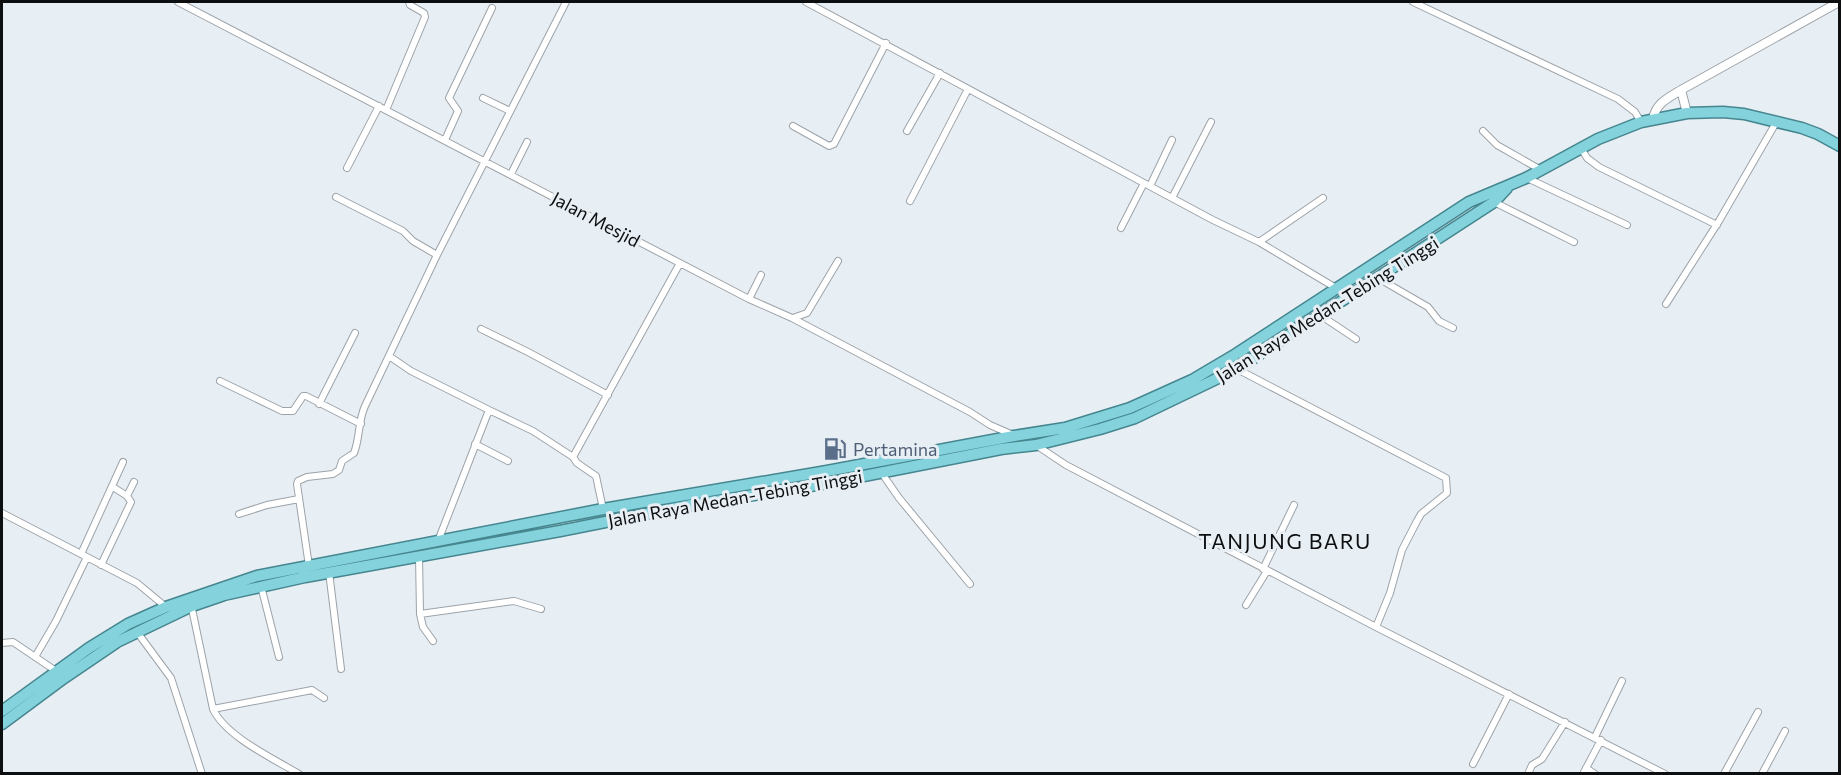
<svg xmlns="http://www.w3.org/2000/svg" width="1841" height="775" font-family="Commissioner,sans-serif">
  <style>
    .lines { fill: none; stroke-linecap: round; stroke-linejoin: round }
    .minor-casing { stroke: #9da3a8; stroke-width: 8 }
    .tertiary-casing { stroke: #9da3a8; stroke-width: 10 }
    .trunk-casing { stroke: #46868f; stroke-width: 13 }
    .minor { stroke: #fff; stroke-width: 6 }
    .tertiary { stroke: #fff; stroke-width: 8 }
    .trunk { stroke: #84d2dc; stroke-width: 10 }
    .labels { text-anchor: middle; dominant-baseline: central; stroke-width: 6; stroke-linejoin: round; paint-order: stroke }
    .street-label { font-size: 18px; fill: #0c0e10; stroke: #e7eef4 }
    .service-label { font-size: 18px; fill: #4e5e75; stroke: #e7eef4; text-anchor: start }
    .quarter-label { font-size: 21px; letter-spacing: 1.5px; fill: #0c0e10; stroke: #e7eef4 }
  </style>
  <rect width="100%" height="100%" fill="#e7eef4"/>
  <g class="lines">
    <g class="minor-casing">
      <path id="minor" d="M178,2L749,299L792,318L970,412L990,425L1013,435
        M806,2L1213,220L1259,242L1336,288
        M1413,2L1618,99L1635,112L1641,122
        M483,98L510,111
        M386,110L425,17L424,13L410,5L409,2
        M793,126L829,146L834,144L886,43
        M907,131L940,73
        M1483,131L1497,145L1541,170
        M445,140L458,111L449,98L492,8
        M1581,148L1587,158L1599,167L1717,225
        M347,168L379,106
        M511,174L527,142
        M1527,178L1627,225
        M1150,186L1172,140
        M336,197L403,231L413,241L437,255
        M1172,198L1211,122
        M910,201L968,89
        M1494,202L1574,242
        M1121,228L1144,183
        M1259,242L1323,198
        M1378,278L1428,307L1439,321L1453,328
        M749,299L761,275
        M1666,304L1719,221L1777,121
        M1320,315L1356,339
        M793,318L807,313L838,261
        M481,329L528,352L608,395
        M389,356L411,371L489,410L438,541
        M1237,369L1446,478L1447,493L1421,514L1417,521L1402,550L1390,593L1376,627
        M220,381L282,411H293L303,396H306L361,424
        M319,404L355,333
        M489,410L533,431L573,457L577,463L596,476L603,509
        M475,444L508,461
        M1036,445L1066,465L1376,627L1665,774
        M573,457L680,263
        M881,472L899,498L970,584
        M127,496L134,482
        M2,513L137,583L166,607
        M239,514L267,505L299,499
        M81,554L123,462
        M419,556L420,614L514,601L541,609
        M101,565L131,502L127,496L113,487
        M309,566L297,484L298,481L307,477L333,474L339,470L342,461L354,453C360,438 358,421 365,406L437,255L566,2
        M1263,569L1294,505
        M329,572L341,669
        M261,586L279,657
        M191,604L213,709C225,736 274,759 299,774
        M1246,605L1267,571
        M420,614L423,627L433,641
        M137,632L171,678L202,774
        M2,643L13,642L56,671
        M35,657L56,621L87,557
        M213,709L312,690L324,698
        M1595,737L1622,681
        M1473,764L1509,694
        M1586,768L1595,774
        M1528,774L1532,765L1542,759L1565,722
        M1583,774L1601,740
        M1724,774L1758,712
        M1762,774L1785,731"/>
    </g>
    <g class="tertiary-casing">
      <path id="tertiary" d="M1681,90L1687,113
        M1653,119C1656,103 1668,98 1681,90L1839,2"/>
    </g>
    <g class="trunk-casing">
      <path id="trunk" d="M2,711L89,648L128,624L166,607L257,576L603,509L827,471L1014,436L1065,428L1130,408L1192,380L1236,354L1469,202L1526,178L1598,139L1641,122L1687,113L1723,112L1744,114L1802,128L1818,134L1840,146
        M2,724L64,678L117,642L192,606L224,595L305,577L560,531L691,505L823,484L1001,449L1036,445L1100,429L1135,418L1237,369L1494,202L1507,188"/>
    </g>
    <use href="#minor" class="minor"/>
    <use href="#tertiary" class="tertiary"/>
    <use href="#trunk" class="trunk"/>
  </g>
  <defs>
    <g id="fuel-bare" transform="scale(1.8)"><path d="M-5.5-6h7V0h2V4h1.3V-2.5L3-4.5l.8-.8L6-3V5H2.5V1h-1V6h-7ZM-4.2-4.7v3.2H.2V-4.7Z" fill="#5c6f8a" stroke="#e7eef4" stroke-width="2.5" paint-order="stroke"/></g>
  </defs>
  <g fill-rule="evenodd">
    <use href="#fuel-bare" x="835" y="449"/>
  </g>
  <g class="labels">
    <g class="street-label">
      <text transform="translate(596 219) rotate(28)">Jalan Mesjid</text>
      <text transform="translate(1327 309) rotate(-32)">Jalan Raya Medan-Tebing Tinggi</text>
      <text transform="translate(735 498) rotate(-10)">Jalan Raya Medan-Tebing Tinggi</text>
    </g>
    <g class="service-label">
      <text x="853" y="449">Pertamina</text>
    </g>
    <g class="quarter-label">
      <text x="1285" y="540">TANJUNG BARU</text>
    </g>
  </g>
  <rect width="1841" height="775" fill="none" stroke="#0c0e10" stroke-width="6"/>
</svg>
